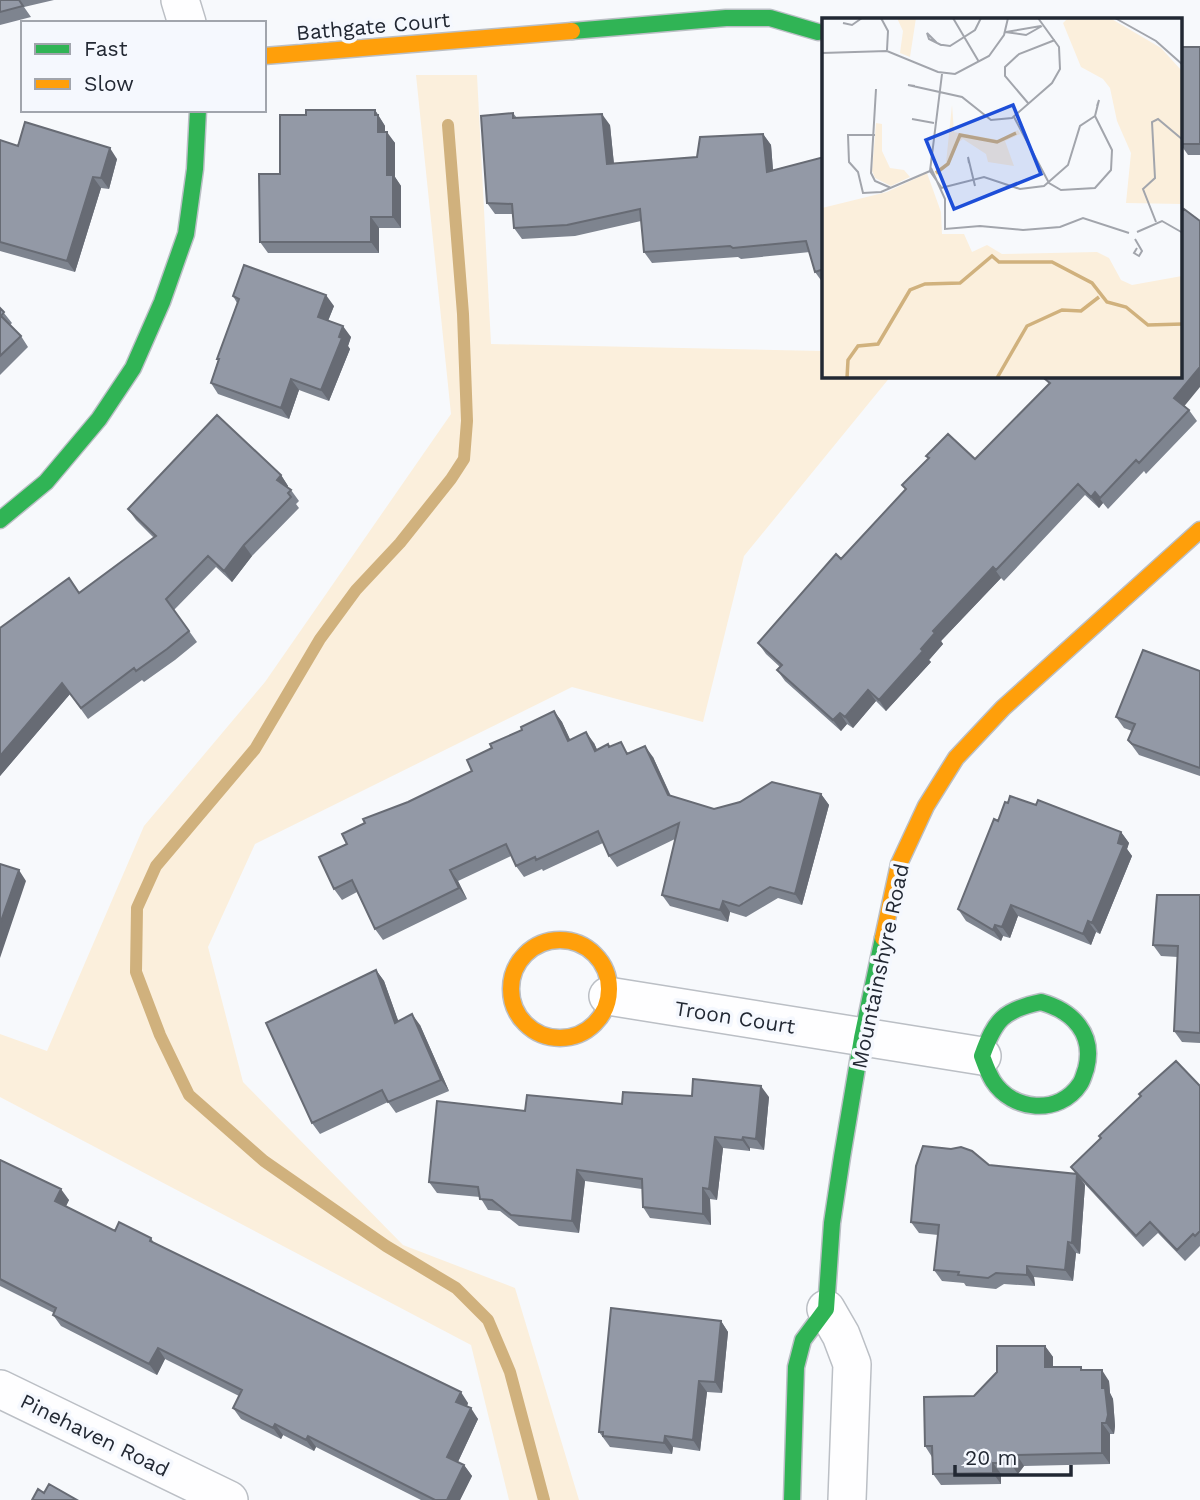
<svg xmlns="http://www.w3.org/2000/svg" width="1200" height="1500" font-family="'Work Sans',sans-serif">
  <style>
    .green { fill: #fbefdc }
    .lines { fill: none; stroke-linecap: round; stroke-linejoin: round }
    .stream { stroke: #d0b17d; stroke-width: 12 }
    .street-casing { stroke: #bbbfc5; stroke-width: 40 }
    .fast-casing { stroke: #bbbfc5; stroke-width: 19 }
    .slow-casing { stroke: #bbbfc5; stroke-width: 19 }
    .street { stroke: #fefeff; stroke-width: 37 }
    .fast { stroke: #30b455; stroke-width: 16 }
    .slow { stroke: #ff9f0a; stroke-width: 16 }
    .wall { fill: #7e848f }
    .shaded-wall { fill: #676b74 }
    .building { fill: #9399a6; stroke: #676b74; stroke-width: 2 }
    .labels { text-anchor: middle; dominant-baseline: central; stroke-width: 7; stroke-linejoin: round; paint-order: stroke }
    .street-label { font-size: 21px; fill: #222833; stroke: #f5f8fe }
    .inset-river { fill: none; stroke: #d0b17d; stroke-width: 3.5 }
    .inset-road { fill: none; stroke: #a2a5ac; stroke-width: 2 }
    .view { fill: #1d4ed8; fill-opacity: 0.15; stroke: #1d4ed8; stroke-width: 3.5 }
    .inset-edge { fill: none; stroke: #222833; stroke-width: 3.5 }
  </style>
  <rect width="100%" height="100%" fill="#f7f9fc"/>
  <path class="green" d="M416,75H477L491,344L824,351V376H891L744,556L703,722L572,687L255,844L208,947L243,1082L403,1245L515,1288L579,1500H509L471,1345L0,1097V1034L47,1051L144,826L265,682L451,414Z"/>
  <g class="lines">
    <path class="stream" d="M448,125L463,314L467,421L464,459L451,479L400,543L356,590L320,639L255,749L156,866L137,908L136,972L160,1035L189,1095L264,1161L386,1246L456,1288L488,1320L510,1372L544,1500"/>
    <g class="street-casing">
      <path id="street" d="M180,0L187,23
        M608,996L982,1056
        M826,1309L841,1335L852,1364L847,1500
        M0,1389L229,1500"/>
    </g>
    <g class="fast-casing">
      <path id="fast" d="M572,31L726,18H770L818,32
        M0,520L46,482L99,419L133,368L162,302L186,234L195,169L198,110
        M1041,1002C1073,1011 1095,1034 1086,1069C1084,1074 1083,1080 1080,1084C1059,1116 1012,1111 993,1081C988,1073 985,1064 982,1056C995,1020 1003,1010 1041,1002Z
        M792,1500L796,1367L803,1340L826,1309L832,1223L842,1157L862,1038L883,938"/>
    </g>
    <g class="slow-casing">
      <path id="slow" d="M264,56L572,31
        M883,938L899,864L926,806L956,758L1003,708L1200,530
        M511 989a49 49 0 1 1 98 0a49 49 0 1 1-98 0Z"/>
    </g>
    <use href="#street" class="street"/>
    <use href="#fast" class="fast"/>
    <use href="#slow" class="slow"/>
  </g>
  <path class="wall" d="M0,0H54L24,7L31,17L0,25Z
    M1200,47V155H1188L1181,145V58Z
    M375,110L385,126V132L395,143V177L401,186V228H379V253H268L260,242L280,174L306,115Z
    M513,113L517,118L610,125L614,164L697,157L763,134L771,145L773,170L824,157V282L823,283L815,272L810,252L741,259L738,257L652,263L644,252L641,221L575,236L522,239L514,228L513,214H495L487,203Z
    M0,140L18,146L117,159L109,189L101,188L75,272L0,251Z
    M233,296L334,306L328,321L351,337L348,346L350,349L329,401L299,390L289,419L218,394L211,383L218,360L217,359L237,303Z
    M0,308L12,323L10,325L21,336L28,347L0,375Z
    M1045,379L1185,406L1189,410L1197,421L1146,474L1144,471L1108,509L1103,503L1099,508L1085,495L1004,581L1001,578L941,641L943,644L929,660L931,662L886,711L876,701L853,728L847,724L841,731L785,681L777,670L780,667L766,654L758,643L841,559L906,490L902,485L928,459L926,456L975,459L1049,384Z
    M281,475L288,486L287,488L291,490L299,501L296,504L299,508L252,556L232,582L216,567L174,610L197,642L175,660L144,682L142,680L88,719L70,694L0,776V628L79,593L154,538L136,520L128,509Z
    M1200,671V776L1139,755L1128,740L1132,731L1124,728L1116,717Z
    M554,711L562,722L570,740L594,743L597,750L610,747L629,753L653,757L671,796L714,809L821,794L829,805L802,905L778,898L746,917L730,912L728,922L670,906L662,895L675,839L617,867L609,856L603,843L543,871L542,869L524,877L516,866L511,856L458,881L467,899L383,940L375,929L357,892L342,900L334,889L347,844L472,771L492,748Z
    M998,821L1121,832L1129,843L1127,849L1132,856L1100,934L1096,932L1091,945L1018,916L1010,938L1003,936L1001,941L966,921L958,909Z
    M1200,895V1043L1182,1042L1174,1031L1178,957L1161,956L1153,945Z
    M376,970L384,981L398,1021L420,1025L449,1091L396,1113L388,1102L320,1134L312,1123Z
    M1200,1086V1246L1185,1261L1158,1233L1143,1247L1082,1181L1085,1185L1080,1254L1076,1253L1073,1281L1034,1277L1035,1286L1004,1284L996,1289L966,1286L964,1283L942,1281L934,1270L938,1235L919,1233L911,1222L989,1165L1077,1174L1071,1167Z
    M692,1096L769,1097L764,1150L750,1148V1151L723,1148L717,1200L710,1199L711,1225L650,1218L643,1207L642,1189L585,1181L579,1233L519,1226L500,1211L488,1210L480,1197L437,1193L429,1182L525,1111L622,1104Z
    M0,1160L69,1200L66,1206L115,1231L151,1238L154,1243L468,1403L467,1407L478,1419L458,1462L464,1465L472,1476L460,1500H421L316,1447L314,1451L283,1435L281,1439L241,1419L233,1408L239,1396L165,1359L157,1375L61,1326L53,1315L54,1313L0,1286Z
    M721,1321L728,1332L722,1393L707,1392L700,1451L673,1447L672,1454L610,1447L599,1432Z
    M1045,1346L1053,1357V1367H1081L1083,1370L1109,1381L1110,1393L1113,1399L1115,1426L1114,1434H1110V1464L1024,1466L1018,1474H1001V1484L941,1485L933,1474L932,1457L925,1446L974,1396Z"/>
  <path class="shaded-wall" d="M375,110L385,126V143L378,132Z
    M602,114L610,125L615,175L607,164Z
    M387,132L395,143V177L401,186V228L393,217L387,175Z
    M763,134L771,145L774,183L767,172Z
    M110,148L117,159L109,189L101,178Z
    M93,177L101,188L75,272L67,261Z
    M371,217L379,228V253L371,242Z
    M326,295L334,306L325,328L318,317Z
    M343,326L351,337L348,346L350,349L329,401L321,390Z
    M1200,367V387L1182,409L1174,398Z
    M291,379L299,390L289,419L281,408Z
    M281,475L288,486L284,491L277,480Z
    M1095,492L1103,503L1099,508L1091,497Z
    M244,545L252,556L232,582L224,571Z
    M993,567L1001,578L941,641L943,644L929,660L931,662L886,711L879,700L921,649L933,631Z
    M62,683L70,694L0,776V756Z
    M868,690L876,701L853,728L845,717Z
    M554,711L562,722L576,752L568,741Z
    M840,713L847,724L841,731L833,720Z
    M586,732L594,743L603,762L595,751Z
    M645,746L653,757L675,806L668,795Z
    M821,794L829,805L802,905L795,894Z
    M1121,832L1129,843L1127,849L1132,856L1100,934L1092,923Z
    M19,870L26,881L0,958V924Z
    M450,870L458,881L467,899L459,888Z
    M723,901L730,912L728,922L720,910Z
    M1011,905L1018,916L1010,938L1002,927Z
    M1088,921L1096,932L1091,945L1083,934Z
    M995,925L1003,936L1001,941L993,930Z
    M376,970L384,981L403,1034L395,1023Z
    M412,1014L420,1025L449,1091L441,1080Z
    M761,1086L769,1097L764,1150L756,1139Z
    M715,1137L723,1148L717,1200L709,1189Z
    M743,1137L750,1148V1151L742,1140Z
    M577,1170L585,1181L579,1233L572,1221Z
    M1077,1174L1085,1185L1080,1254L1072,1243Z
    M703,1188L710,1199L711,1225L703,1214Z
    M61,1189L69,1200L63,1212L55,1201Z
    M1068,1242L1076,1253L1073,1281L1065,1270Z
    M1027,1266L1034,1277L1035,1286L1027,1275Z
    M721,1321L728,1332L722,1393L715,1382Z
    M1045,1346L1053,1357V1378L1045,1367Z
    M158,1348L165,1359L157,1375L149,1364Z
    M1102,1370L1109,1381L1110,1393L1113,1399L1115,1426L1114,1434L1106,1423L1102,1388Z
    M699,1381L707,1392L700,1451L693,1440Z
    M461,1392L468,1403L464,1413L456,1402Z
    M471,1408L478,1419L455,1468L447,1457Z
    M1102,1423L1110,1434V1464L1102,1453Z
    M275,1424L283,1435L281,1439L273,1428Z
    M308,1436L316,1447L314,1451L306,1440Z
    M665,1436L673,1447L672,1454L664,1443Z
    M1017,1455L1024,1466L1018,1474L1010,1463Z
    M993,1463L1001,1474V1484L993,1473Z
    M464,1465L472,1476L460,1500H447Z"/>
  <path class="building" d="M0,0H19L23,6L0,12Z
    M1181,47H1200V144H1181Z
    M306,110H375V115H378V132H387V175H393V217H371V242H260L259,174H280V115H306Z
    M513,113V118L602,114L607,164L697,157L700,137L763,134L767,172L824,157V269L815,272L806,241L733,248L730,246L644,252L640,209L567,225L514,228L512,204L487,203L481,116Z
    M25,122L110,148L101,178L93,177L67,261L0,242V140L18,146Z
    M1184,209L1200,221V367L1174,398L1189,410L1139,463L1136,460L1100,498L1095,492L1091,497L1078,484L996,570L993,567L933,631L935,633L921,649L923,651L879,700L868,690L845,717L840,713L833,720L777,670L782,665L758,643L836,554L841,559L906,489L902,485L929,458L926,456L948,434L975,459L1050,383L1045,379L1047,376H1181V213Z
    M244,265L326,295L318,317L343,326L339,337L342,338L321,390L291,379L281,408L211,383L219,359H217L239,299L233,296Z
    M0,308L4,312L1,316L21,336L0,356Z
    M217,415L281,475L277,480L291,490L288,493L291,497L244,545L224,571L208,556L166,599L189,631L167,649L136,671L134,668L81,708L62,683L0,756V628L69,578L79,593L156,536L128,509Z
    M1143,650L1200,671V768L1132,744L1128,740L1135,724L1116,717Z
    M554,711L568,741L586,732L595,751L608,744L609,747L621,742L627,754L645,746L668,795L714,809L740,802L772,782L821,794L795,894L770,887L739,906L723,901L720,910L662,895L679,823L609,856L598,831L536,860L535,857L516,866L506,844L450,870L459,888L375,929L352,880L334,889L319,857L347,844L342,834L365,823L363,819L408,802L472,771L467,760L492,748L490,744L522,730L521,727Z
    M1010,796L1036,805L1038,800L1121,832L1118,843L1124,845L1092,923L1088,921L1083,934L1011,905L1002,927L995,925L993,930L958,909L994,819L998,821L1005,802L1008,803Z
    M0,864L19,870L0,924Z
    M1157,895H1200V1033L1174,1031L1178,946L1153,945Z
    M376,970L395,1023L412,1014L441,1080L388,1102L382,1090L312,1123L266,1023Z
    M1176,1061L1200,1086V1231L1195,1236L1193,1234L1177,1250L1150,1222L1136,1236L1071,1167L1101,1138L1099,1136L1141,1096L1139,1094Z
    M693,1079L761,1086L756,1139L743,1137L742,1140L715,1137L709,1189L703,1188V1214L643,1207L642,1179L577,1170L572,1221L511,1215L492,1200L480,1199L478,1187L429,1182L437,1101L525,1111L527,1095L622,1104L623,1092L692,1096Z
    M923,1146L951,1149L961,1147L972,1151L989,1165L1077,1174L1072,1243L1068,1242L1065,1270L1027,1266V1275L996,1273L988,1278L958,1275L959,1272L934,1270L939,1225L911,1222L916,1166Z
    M0,1160L61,1189L55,1201L115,1231L119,1222L151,1238L150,1241L461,1392L456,1402L471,1408L447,1457L464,1465L447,1500H435L308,1436L306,1440L275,1424L273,1428L233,1408L242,1390L158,1348L149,1364L53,1315L56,1308L0,1279Z
    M611,1308L721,1321L715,1382L699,1381L693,1440L665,1436L664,1443L603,1436V1432H599Z
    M997,1346H1045V1367H1081V1370H1102V1388H1105L1108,1415L1106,1423H1102V1453L1017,1455L1010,1463H993V1473L933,1474L932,1446H925L924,1397L974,1396L997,1372Z
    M49,1484L77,1500H32L38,1489L44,1493Z"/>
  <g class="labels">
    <g class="street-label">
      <text transform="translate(373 26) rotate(-5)">Bathgate Court</text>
      <text transform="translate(880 966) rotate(-78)">Mountainshyre Road</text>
      <text transform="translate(735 1017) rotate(9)">Troon Court</text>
      <text transform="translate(95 1435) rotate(26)">Pinehaven Road</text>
    </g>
  </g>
  <g transform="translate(822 18)">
    <rect width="360" height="360" fill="#f7f9fc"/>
    <path d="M75,0H94L88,39L78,35L81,13ZM246,0H288L339,30L360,53V186L304,185L309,135L295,103L288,70L281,61L259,49L241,5ZM130,87L132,114L177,122L196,112L198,116L183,123L192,148L166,144L164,136L141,121L134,126L128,146L114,158L112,154L124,145ZM54,105L60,106V133L68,150L82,152L88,159L69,168L53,160L50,153ZM105,155L119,194L120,216H142L150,234L165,227L180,236L275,234L287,240L299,262L310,267L360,258V360H0V190L65,174Z" fill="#fbefdc"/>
    <path class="inset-river" d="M114,155L126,146L138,117L175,124L194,115M25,360L26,342L36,328L56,326L88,272L103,266L138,265L170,238L177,244H230L270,265L285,284L304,289L326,307L361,306M175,360L205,308L240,292L259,293L277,279"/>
    <path class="inset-road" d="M59,0L66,13L65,32M131,0L157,44M293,0L334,23L361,47M21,5L30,7L40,0M183,14L204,17L220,8M184,14L219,8M115,25L105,15L107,21L119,27H121L128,28L153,12L159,0M0,35L65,33L116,54L133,56L167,38L182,17L186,0M93,68L86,67L140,79L169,102L190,100L230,65L238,51L237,29L216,0M54,71L49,155L53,163L69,170M206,85L183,58V49L197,36L233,22M273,98L277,82L275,88M192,99L227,165L239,172L273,170L289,152L290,132L273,98M90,101L112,105M53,117H26L27,144L36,154L41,175L59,174L108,153M147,145L146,139L153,168M109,150L123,181V211L158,208L201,212L238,209L261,200L307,215M119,169L108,153L120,56M119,170L162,159L198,171L222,168L246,147L258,108L273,98M334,204L321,171L333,160L330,104L336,101L361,122M315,214L340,203L361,215M313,221L320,233L317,238L312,235L315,230"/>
    <path class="view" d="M191,87L219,156L132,191L104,122Z"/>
    <rect width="360" height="360" class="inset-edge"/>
  </g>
  <rect x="21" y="21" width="245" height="91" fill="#f5f8fe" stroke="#a1a5ad" stroke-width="2"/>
  <rect x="35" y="44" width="35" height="10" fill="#30b455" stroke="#a1a5ad" stroke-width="2"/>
  <text x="84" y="56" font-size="21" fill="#222833">Fast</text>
  <rect x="35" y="79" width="35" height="10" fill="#ff9f0a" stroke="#a1a5ad" stroke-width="2"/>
  <text x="84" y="91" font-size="21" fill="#222833">Slow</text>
  <path d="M955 1465v10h116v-10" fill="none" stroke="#222833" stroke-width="3.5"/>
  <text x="965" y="1465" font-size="21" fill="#222833" stroke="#f5f8fe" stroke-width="5" paint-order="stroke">20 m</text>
</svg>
